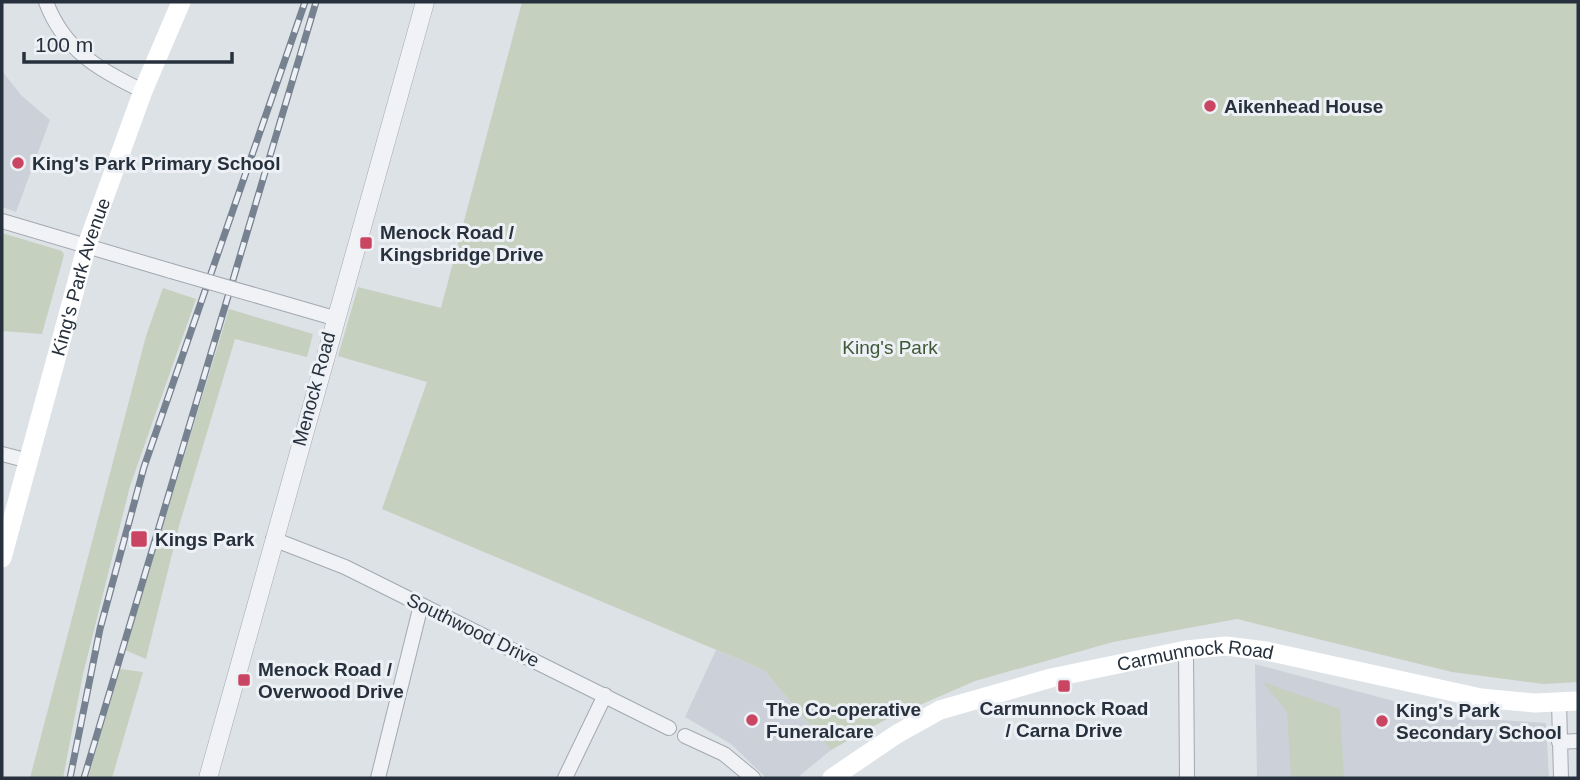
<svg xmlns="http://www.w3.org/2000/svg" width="1580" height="780" font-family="Helvetica,sans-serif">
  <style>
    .built { fill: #ccd1d9 }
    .green { fill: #c5d0bf }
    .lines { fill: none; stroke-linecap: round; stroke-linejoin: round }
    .minor-casing { stroke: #a3a9b1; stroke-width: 16 }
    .tertiary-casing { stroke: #a3a9b1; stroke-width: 19 }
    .minor { stroke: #f0f2f5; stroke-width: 14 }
    .tertiary { stroke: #f0f2f5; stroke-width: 18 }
    .secondary { stroke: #fff; stroke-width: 19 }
    .rail-casing { stroke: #778290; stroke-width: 7 }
    .rail { stroke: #edf1f5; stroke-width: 4.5; stroke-dasharray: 13; stroke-linecap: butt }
    .minor-bridge-casing { stroke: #a3a9b1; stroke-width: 16; stroke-linecap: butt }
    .minor-bridge { stroke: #f0f2f5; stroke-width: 14 }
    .poi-dot { fill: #ca4562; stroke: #edf1f5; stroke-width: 2.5 }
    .labels { text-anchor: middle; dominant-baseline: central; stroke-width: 6; stroke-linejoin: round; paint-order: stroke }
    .poi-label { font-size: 19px; font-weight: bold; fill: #27313d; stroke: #edf1f5; text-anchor: start }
    .street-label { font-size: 19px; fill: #27313d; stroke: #edf1f5 }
    .park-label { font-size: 19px; fill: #3e5835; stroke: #edf1f5 }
  </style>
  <rect width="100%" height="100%" fill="#dde2e7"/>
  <path class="built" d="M2,71L21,95L50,120L16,212L2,207Z
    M716,650L764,670L831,750L797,778H766L731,744L685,717Z
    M1255,664L1431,711L1470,718L1546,723L1549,778H1257Z"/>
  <path class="green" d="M522,2H1578V682L1544,684L1452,672L1237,619L1113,642L975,681L883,721L831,750L764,670L382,509L427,382L338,356L358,287L441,308Z
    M2,233L62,251L64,255L42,334L2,331Z
    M163,288L196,299L130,486L83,674L63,778H30L146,336Z
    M229,309L313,334L307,357L235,339L179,526L146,659L125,650Z
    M120,669L143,672L112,778H88Z
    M1263,682L1340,709L1344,778H1291L1287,712Z"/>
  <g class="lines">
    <g class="minor-casing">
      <path id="minor" d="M46,2C64,50 99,70 143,91
        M2,221L171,271
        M265,298L334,318
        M2,454L29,461
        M273,539L345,567L669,728
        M1186,650L1187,778
        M1559,702L1561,778
        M685,736L724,754L753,778
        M1559,742L1578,741
        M378,778L421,605
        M565,778L605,695"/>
    </g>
    <g class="tertiary-casing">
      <path id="tertiary" d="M208,778L425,2"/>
    </g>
    <use href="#minor" class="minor"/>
    <use href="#tertiary" class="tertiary"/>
    <g class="secondary">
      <path id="s1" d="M2,558L87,245L143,91L181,2"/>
      <path id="s2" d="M832,778L897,734L940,710L1051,678L1186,650L1226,646L1266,651L1481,698L1535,703L1578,701"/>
    </g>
    <g class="rail-casing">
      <path id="rail" d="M70,778L100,629L144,467L305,2
        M84,778L316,2"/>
    </g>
    <use href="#rail" class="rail"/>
    <g class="minor-bridge-casing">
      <path id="minor-bridge" d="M171,271L265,298"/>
    </g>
    <use href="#minor-bridge" class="minor-bridge"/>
  </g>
  <g class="poi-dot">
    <circle cx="1210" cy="106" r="7"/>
    <circle cx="18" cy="163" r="7"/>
    <rect x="359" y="236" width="14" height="14" rx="3.5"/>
    <rect x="130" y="530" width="18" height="18" rx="3.5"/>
    <rect x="237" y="673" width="14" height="14" rx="3.5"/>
    <rect x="1057" y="679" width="14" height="14" rx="3.5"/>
    <circle cx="752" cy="720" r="7"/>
    <circle cx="1382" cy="721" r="7"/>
  </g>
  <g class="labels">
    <g class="poi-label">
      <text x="1224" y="106">Aikenhead House</text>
      <text x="32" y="163">King's Park Primary School</text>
      <text x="380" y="232">Menock Road /<tspan x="380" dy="22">Kingsbridge Drive</tspan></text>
      <text x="155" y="539">Kings Park</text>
      <text x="258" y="669">Menock Road /<tspan x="258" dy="22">Overwood Drive</tspan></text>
      <text x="1064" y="708" text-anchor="middle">Carmunnock Road<tspan x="1064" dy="22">/ Carna Drive</tspan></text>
      <text x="766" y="709">The Co-operative<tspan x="766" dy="22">Funeralcare</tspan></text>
      <text x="1396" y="710">King's Park<tspan x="1396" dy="22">Secondary School</tspan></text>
    </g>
    <g class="street-label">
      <text stroke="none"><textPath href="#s1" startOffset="292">King's Park Avenue</textPath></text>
      <text transform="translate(314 389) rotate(-75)">Menock Road</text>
      <text transform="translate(473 630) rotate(26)">Southwood Drive</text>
      <text stroke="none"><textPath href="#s2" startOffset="390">Carmunnock Road</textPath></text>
    </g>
    <g class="park-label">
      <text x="890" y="347">King's Park</text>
    </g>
  </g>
  <rect width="1580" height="780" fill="none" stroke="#27313d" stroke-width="7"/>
  <path d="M24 52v10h208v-10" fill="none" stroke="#27313d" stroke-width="3.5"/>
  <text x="35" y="52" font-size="21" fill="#27313d" stroke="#edf1f5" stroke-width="5" paint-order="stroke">100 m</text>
</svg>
